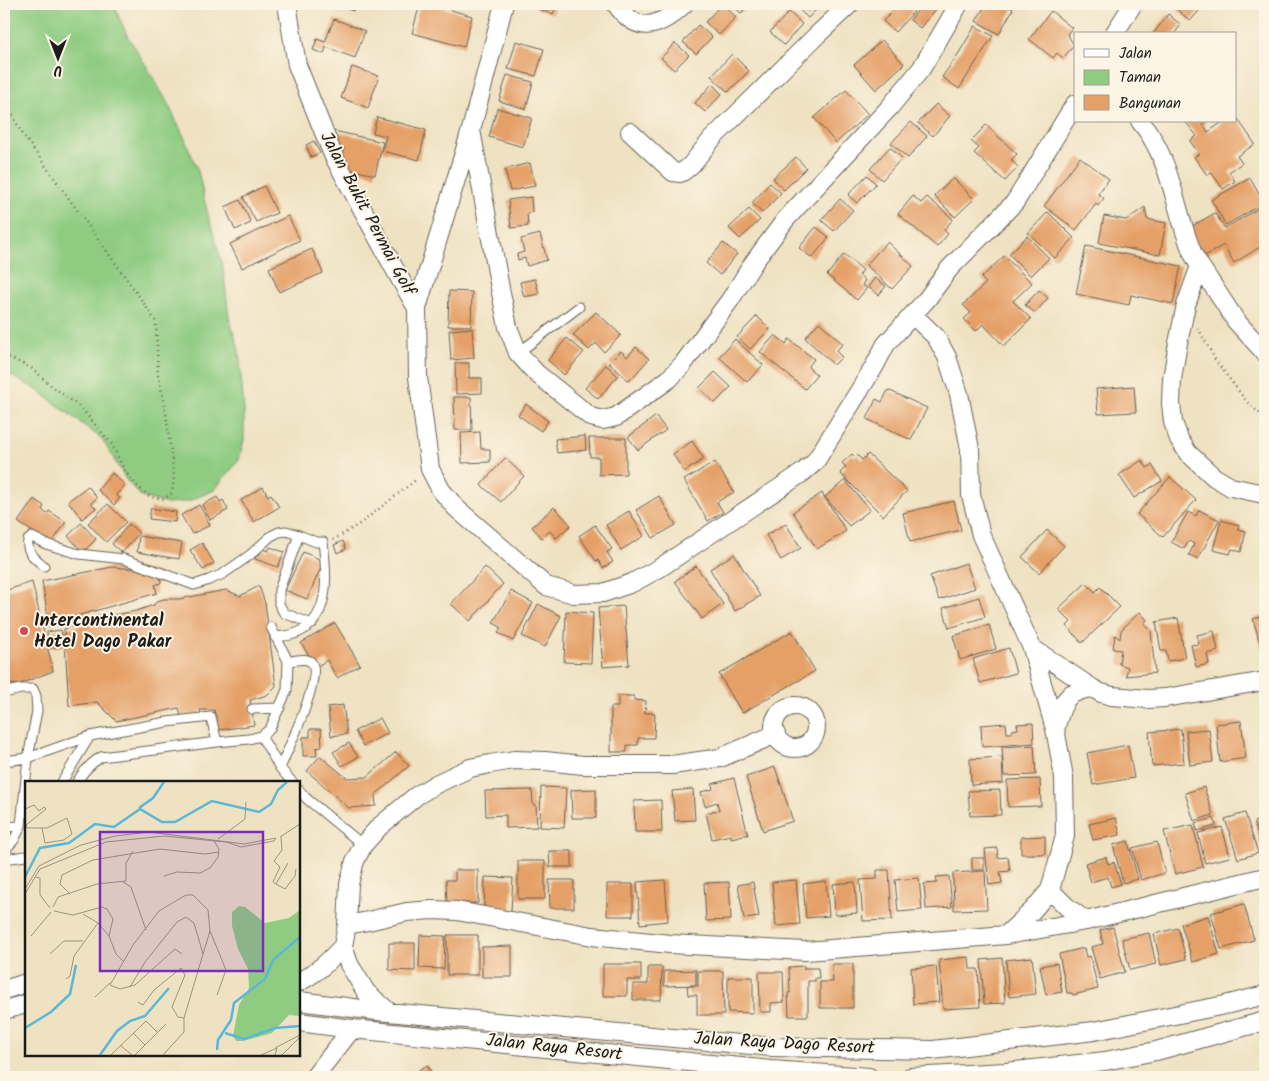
<svg xmlns="http://www.w3.org/2000/svg" width="1269" height="1081" font-family="Kalam,sans-serif">
  <style>
    .green { fill: #8fcc82; stroke: #56744f }
    .building { fill: #e5a068 }
    .lines { fill: none; stroke-linecap: round; stroke-linejoin: round }
    .lane-casing { stroke: #666156; stroke-width: 11 }
    .street-casing { stroke: #666156; stroke-width: 20 }
    .path { stroke: #666156; stroke-width: 2.5; stroke-dasharray: 1 4; stroke-linecap: butt }
    .lane { stroke: #fff; stroke-width: 9 }
    .street { stroke: #fff; stroke-width: 18 }
    .poi-dot { fill: #d1495b; stroke: #fcf5e5; stroke-width: 2 }
    .labels { text-anchor: middle; dominant-baseline: central; stroke-width: 4; stroke-linejoin: round; paint-order: stroke }
    .street-label { font-size: 18px; fill: #1c1c1c; stroke: #fcf5e5 }
    .poi-label { font-size: 18px; font-weight: bold; fill: #1c1c1c; stroke: #fcf5e5; text-anchor: start }
    .inset-river { fill: none; stroke: #59b7d8; stroke-width: 2.5 }
    .inset-road { fill: none; stroke: #9b9380; stroke-width: 1 }
    .view { fill: #7b2cbf; fill-opacity: 0.15; stroke: #7b2cbf; stroke-width: 2.5 }
    .inset-edge { fill: none; stroke: #1c1c1c; stroke-width: 2.5 }
  </style>
  <rect width="100%" height="100%" fill="#fcf5e5"/>
  <filter id="ink" filterUnits="userSpaceOnUse"><feTurbulence type="fractalNoise" baseFrequency=".02" numOctaves="2"/><feDisplacementMap in="SourceGraphic" scale="10" xChannelSelector="R" yChannelSelector="G"/><feConvolveMatrix kernelMatrix="1 2 1 2 8 2 1 2 1" color-interpolation-filters="sRGB"/></filter>
  <filter id="wash" filterUnits="userSpaceOnUse"><feTurbulence type="fractalNoise" baseFrequency=".0096" numOctaves="4" result="noise"/><feDisplacementMap in="SourceGraphic" scale="20" xChannelSelector="R" yChannelSelector="G"/><feGaussianBlur stdDeviation="1.12" result="paint"/><feColorMatrix in="noise" values="0 0 0 0 0 0 0 0 0 0 0 0 0 0 0 0 0 1.4 0 .05"/><feComposite in="paint" operator="in"/></filter>
  <g filter="url(#wash)">
    <rect width="100%" height="100%" fill="#efe2c2"/>
    <path class="green" d="M4,4H116L117,13L128,37L152,75L167,102L184,137L198,171L206,207L223,267L229,318L239,350L244,412V439L239,460L214,490L189,501L168,504L142,497L127,481L102,439L39,391L12,376L4,373Z"/>
    <g id="blocks">
      <path class="building" d="M333,4H355L353,11Z
        M420,4H430L472,16L464,47L412,33Z
        M539,4H557L553,14L537,9Z
        M722,4L736,17L719,35L705,22Z
        M731,4H750L741,13Z
        M793,4H822L808,18Z
        M887,4H910L908,6L914,12L895,32L883,21L894,10Z
        M923,4H934L938,7L920,28L910,20Z
        M986,4H1004L1013,9L999,34L976,21Z
        M1171,4H1205L1190,21Z
        M1051,11L1072,28L1067,34L1074,45L1063,58L1057,53L1053,58L1029,39Z
        M789,12L802,24L784,45L770,32Z
        M1168,14L1181,25L1174,34H1153Z
        M334,19L365,31L355,58L326,47L324,54L313,50L317,39L325,42Z
        M698,25L712,37L696,54L683,42Z
        M975,26L993,36L959,89L942,77L959,53Z
        M882,40L904,64L876,90L854,65Z
        M516,41L544,49L536,76L508,69Z
        M675,43L689,55L674,70L661,58Z
        M732,54L749,71L728,92L711,76Z
        M352,67L379,76L368,108L341,98Z
        M507,75L533,82L526,109L499,101Z
        M712,84L722,94L705,112L695,103Z
        M846,90L868,114L836,143L814,118Z
        M936,104L950,116L933,136L918,123Z
        M497,108L532,118L523,147L489,137Z
        M1235,115L1255,144L1237,156L1242,163L1229,172L1235,181L1223,189L1211,172L1207,175L1194,157L1199,154L1190,141L1197,136L1185,121H1206L1203,124L1208,132L1224,121H1235Z
        M377,117L426,130L419,160L382,151L386,136L373,133Z
        M911,122L927,136L908,158L891,143Z
        M986,125L1017,154L1011,160L1018,167L1005,181L974,153L979,148L971,141Z
        M334,131L383,142L375,175L340,167L344,148L331,145Z
        M314,141L320,153L311,157L306,145Z
        M890,147L902,158L882,180L870,169Z
        M796,157L806,168L784,190L773,178Z
        M1080,157L1109,179L1098,194L1104,198L1098,206L1096,204L1076,230L1044,206Z
        M530,163L535,186L510,191L505,169Z
        M867,175L876,184L857,203L848,195Z
        M953,178L974,199L955,217L934,196Z
        M1250,178L1264,203L1226,225L1211,200Z
        M770,183L781,193L762,213L752,203Z
        M264,186L277,213L256,222L243,197Z
        M913,196L921,203L927,197L953,219L944,230L948,234L937,247L898,214Z
        M531,197L532,212L527,213L528,226L511,228L508,200Z
        M840,199L853,210L834,231L821,220Z
        M240,200L251,223L235,230L225,207Z
        M1145,207L1147,219L1166,223L1160,255L1099,243L1104,216L1126,220Z
        M1261,207L1265,214V244L1234,263L1224,245L1203,257L1187,229L1215,213L1225,228Z
        M749,209L760,220L740,239L729,228Z
        M1048,212L1074,238L1055,258L1028,233Z
        M288,216L300,240L242,268L230,244Z
        M816,227L829,237L812,258L799,248Z
        M540,234L547,260L527,266L525,258L518,260L517,254L524,252L521,239Z
        M1027,236L1049,258L1031,276L1009,254Z
        M887,242L913,266L892,289L866,265Z
        M723,243L737,254L720,275L706,263Z
        M1086,246L1181,266L1173,304L1131,295L1129,305L1076,294Z
        M312,249L323,273L279,292L269,268Z
        M844,254L863,270L859,275L865,280L862,285L867,288L857,300L827,275Z
        M1004,256L1032,283L1013,301L1031,319L1004,346L983,324L976,331L964,319L971,313L963,305L986,283L981,278Z
        M875,278L886,286L879,295L868,287Z
        M535,279L539,294L524,297L520,282Z
        M1039,290L1048,298L1035,313L1025,305Z
        M449,291L472,292L471,326H448Z
        M596,312L621,335L604,352L596,343L589,350L573,335Z
        M757,316L770,329L750,349L737,337Z
        M819,322L843,344L836,351L842,357L834,365L805,338Z
        M472,328L474,358L451,360L449,330Z
        M775,335L786,344L789,339L814,359L808,367L817,375L805,389L760,352Z
        M567,338L584,352L564,375L548,360Z
        M735,339L763,365L747,382L719,357Z
        M636,347L649,359L629,381L609,363L621,351L627,357Z
        M455,363H469V378H482V393L456,394Z
        M606,365L618,376L598,399L585,388Z
        M715,372L731,387L715,403L699,388Z
        M1134,386L1136,412L1098,414L1096,389Z
        M888,390L927,408L911,440L867,419L876,399L882,402Z
        M454,397H471L472,430H455Z
        M526,404L548,421L541,431L518,415Z
        M656,416L666,430L638,450L628,437Z
        M480,432L481,449H490V462L462,463L461,433Z
        M585,436L586,450L557,453L555,439Z
        M589,438H626V474L599,475V457H590Z
        M692,441L704,459L684,472L673,454Z
        M852,454L855,457L857,455L862,460L868,454L907,491L883,516L840,473L846,467L842,463Z
        M505,458L524,476L501,502L481,485Z
        M1142,460L1147,468L1152,465L1162,481L1134,498L1119,475Z
        M715,462L734,492L717,502L723,512L708,521L684,480Z
        M112,473L125,485L116,495L120,498L114,505L98,490Z
        M1170,477L1196,500L1163,537L1137,514Z
        M845,480L870,510L849,526L825,497Z
        M88,486L97,498L91,503L96,508L82,519L68,501Z
        M263,487L268,496L271,494L279,507L254,522L241,500Z
        M822,493L846,531L817,549L793,512Z
        M659,496L676,525L653,538L636,510Z
        M217,497L220,502L223,500L228,510L210,520L202,505Z
        M34,499L44,506L42,510L47,514L49,511L66,522L51,544L18,522Z
        M954,501L961,530L910,542L903,513Z
        M108,504L126,522L106,542L88,523Z
        M199,505L210,525L192,534L181,515Z
        M554,507L571,525L556,538L550,531L542,538L532,527Z
        M151,508L176,512L175,522L149,519Z
        M1199,510L1219,520L1198,559L1189,555L1194,544L1189,541L1184,549L1171,542L1188,512L1196,516Z
        M629,511L644,536L621,550L606,525Z
        M1221,520L1239,525L1238,529L1246,531L1241,552L1232,549L1230,554L1213,550Z
        M81,523L96,539L83,552L68,536Z
        M129,524L139,533L122,553L112,544Z
        M786,524L801,548L781,560L766,535Z
        M595,525L612,549L607,552L613,562L603,568L598,560L596,561L579,536Z
        M1047,530L1064,546L1039,573L1022,557Z
        M139,536L182,543L179,559L137,552Z
        M343,541L346,549L337,553L334,545Z
        M202,543L214,563L203,570L190,550Z
        M270,547L284,552L278,567L255,559L259,548L268,551Z
        M303,552L324,561L307,599L285,590Z
        M734,554L760,596L735,611L710,569Z
        M966,563L975,588L939,600L930,576Z
        M696,566L723,604L702,619L675,581Z
        M112,567L148,570L160,573L161,583L155,585L157,593L49,624L42,581Z
        M485,567L503,584L470,621L451,604Z
        M32,582L53,671L17,685L12,684L4,686V591Z
        M1086,583L1095,592L1100,587L1120,607L1082,643L1067,626L1071,622L1058,609Z
        M259,586L265,603L276,686L267,695L250,700L254,725L219,730L214,710H200L201,715L181,717L179,708L116,721L97,702L69,706L64,629L97,621L96,616L114,615L136,611L154,605L157,601L164,599H179L226,590L240,596Z
        M511,591L533,603L513,641L498,633L501,627L493,623Z
        M979,597L985,617L949,628L943,608Z
        M538,604L561,616L545,647L522,636Z
        M624,606L629,665L603,667L598,608Z
        M566,611L593,613L591,663L564,662Z
        M1140,612L1147,620L1144,623L1151,631L1155,673L1126,676L1128,667L1119,664L1121,650L1113,649L1115,635L1120,639L1121,630Z
        M1265,615V649L1262,650L1253,619Z
        M1178,618L1185,658L1168,661L1166,651H1161L1156,622Z
        M335,623L360,665L337,678L327,660L316,667L301,643Z
        M989,625L996,649L960,660L953,636Z
        M61,630L64,646L49,648L47,632Z
        M792,631L815,671L742,713L719,674Z
        M1214,631L1218,651L1207,654L1209,664L1196,667L1191,645L1199,644L1197,635Z
        M1009,648L1016,673L980,683L973,659Z
        M618,696H634V700L646,701L645,713H655L654,738H638V745H627V752H611V707H618Z
        M343,705L347,734L331,736L328,707Z
        M380,718L388,733L363,746L355,731Z
        M1241,721L1246,758L1220,762L1216,724Z
        M1006,723L1007,733H1012V730L1018,729L1017,724L1033,723L1034,743L982,747L981,725Z
        M310,729H321L322,747L316,748L317,756H303V737H310Z
        M1181,729L1184,763L1152,766L1149,732Z
        M1209,729L1213,762L1190,765L1186,731Z
        M349,743L358,757L342,766L333,752Z
        M1034,745L1036,775L1004,776L1002,747Z
        M1128,745L1134,778L1093,785L1087,753Z
        M396,752L409,766L375,795L376,806L349,808L307,771L320,756L347,778L367,777Z
        M1002,757L1003,783L971,785L970,759Z
        M775,767L793,821L763,831L746,777Z
        M734,778L748,835H744L731,838V835L712,839L706,813L719,810L717,802L705,806L701,792L713,789L712,784Z
        M1040,779L1041,806L1008,807L1007,780Z
        M541,787L566,788L564,828L540,827Z
        M1204,787L1213,815L1194,821L1185,793Z
        M596,789V818H572L571,790Z
        M693,789L695,820L675,821L672,791Z
        M532,790L533,805H536L537,827L506,828V815L486,816L485,791Z
        M1000,790L1001,815L970,816L968,791Z
        M661,800L662,832H635L634,801Z
        M1245,813L1258,853L1238,859L1225,819Z
        M1116,818L1120,835L1093,840L1089,824Z
        M1214,818L1216,826L1197,831L1195,823Z
        M1265,819V849L1262,850L1254,822Z
        M1193,825L1203,867L1175,874L1164,831Z
        M1222,827L1230,857L1205,863L1198,833Z
        M1045,836V854H1021V837Z
        M1128,841L1138,879L1123,883L1113,845Z
        M1157,842L1165,873L1141,880L1132,848Z
        M997,848L998,858L1008,857L1010,871L1000,872L1002,883L989,885L985,849Z
        M549,851H572V867H550Z
        M1106,857L1108,864L1114,862L1121,884L1111,887L1108,877L1091,882L1085,863Z
        M972,858H984V870H972Z
        M518,861H545V899H518Z
        M455,870H478V903H447L446,880H455Z
        M877,870H889L892,920L863,921L860,880L877,879Z
        M985,871L987,909L954,910L953,873Z
        M949,876L952,907L926,909L924,884L937,883L936,877Z
        M485,877L513,878L511,911L484,910Z
        M919,878L922,910L898,912L895,880Z
        M549,880H574V908H550Z
        M665,880L668,921L640,924L637,882Z
        M796,880L800,924L776,926L772,882Z
        M826,881L829,916L806,918L803,884Z
        M729,882L731,920L706,921L704,883Z
        M753,882L759,917L744,919L738,885Z
        M855,882L857,913L835,915L833,884Z
        M607,884H633V916H607Z
        M1244,904L1254,940L1221,949L1211,913Z
        M1208,916L1219,954L1193,962L1181,924Z
        M1113,927L1125,972L1100,979L1091,947L1103,944L1100,930Z
        M1178,928L1186,959L1161,965L1154,934Z
        M1149,933L1156,964L1130,970L1122,939Z
        M420,935L445,936L444,969L419,968Z
        M447,935H478V975H447Z
        M389,943H415V971L389,970Z
        M512,946V977H482V947Z
        M1084,948L1086,957L1090,956L1098,989L1073,995L1072,993H1067L1059,954Z
        M969,957L970,969H978L980,1007L943,1009L939,960Z
        M1032,957L1036,994L1009,997L1006,960Z
        M1002,958L1005,1003L984,1004L981,960Z
        M1057,963L1062,992L1046,995L1040,966Z
        M603,964H641V980H627V996H603Z
        M832,964H853V1008H820V982H833Z
        M804,966V970L805,968H818L819,978H815V981H808V1016H789L788,993H790L789,967Z
        M936,966L939,1002L913,1004L911,968Z
        M648,967H662L661,1000H633V984H648Z
        M696,970V985L664,986V971Z
        M698,971H723L724,1015H697V995H688L687,986H698Z
        M759,972H783L784,1002L771,1003V1012H760Z
        M728,977H753V1013L728,1012Z
        M427,1065L434,1077H416L414,1073Z"/>
    </g>
  </g>
  <g filter="url(#ink)">
    <use href="#blocks" fill-opacity="0" stroke="#666156" stroke-width="1"/>
    <g class="lines">
      <g class="lane-casing">
        <path id="lane" d="M518,353L579,307
          M44,566C35,558 26,553 28,540L32,537L46,544L79,554L124,559L194,585L209,580L223,574L250,555L271,536L279,532L286,531L299,535L279,590V604L284,613L312,624
          M275,637C281,636 289,636 294,634C332,622 327,573 323,542H316L299,535
          M4,693L21,689H33L36,696L37,711L28,758L21,826L14,840L4,851
          M252,709L280,708
          M261,736L280,768L292,782
          M4,761L28,758L90,736L167,722L211,717L217,742
          M280,768C287,752 324,674 311,662C306,657 294,661 288,661
          M62,782L90,736
          M77,782C83,771 90,764 101,757L217,742L249,739L261,736L270,729L287,690L288,661L271,627
          M299,790L307,799L363,845
          M4,827L21,826
          M4,859L26,856"/>
      </g>
      <g class="street-casing">
        <path id="street" d="M287,4L297,65L333,155L399,277L417,308
          M504,4L471,130L499,283L508,327L518,353L536,373L591,417L603,420L616,417L669,379L683,364L730,300L754,262L786,219L889,108L921,69L959,4
          M616,4C638,36 660,27 684,4
          M1114,34L1133,4
          M1140,121C1171,158 1174,206 1191,249C1193,255 1197,261 1200,266L1186,305L1178,343L1172,379L1171,403L1173,422L1179,439L1188,453L1214,477L1231,487L1259,493L1265,491
          M471,130L417,308L418,377L430,469L441,490L456,508L546,586L574,594L603,593L632,583L658,569L802,473L815,462L874,367L886,344L927,299L949,269L1015,202L1075,104
          M630,132L673,172L680,173L684,171L691,165L712,139L817,35L850,4
          M1200,266L1236,321L1265,353
          M913,315L936,337L947,357L959,394L970,449L971,495L981,535L1032,648L1092,688
          M1032,648L1055,729
          M774 727a21 21 0 1 1 42 0a21 21 0 1 1-42 0Z
          M1050,890L1067,907L1086,921
          M347,925L368,921L407,912L432,910L457,911L592,936L670,944L806,951L1006,935L1086,921L1265,877
          M1006,935L1032,911L1050,890L1065,836L1064,777L1055,729L1061,710L1065,701L1071,694L1085,689L1092,688L1101,693L1112,696L1148,699L1165,698L1265,681
          M299,982C318,972 329,961 343,946
          M4,990L26,983
          M299,1001L377,1011L772,1047L933,1050L1094,1031L1225,1005L1265,995
          M4,1010L26,1004
          M389,1012L366,992L349,964L343,946L347,925L349,884L355,861L363,845L379,827L416,796L436,784L470,768L490,764L514,760L545,761L583,765H672L720,758L776,734
          M299,1022L352,1029L771,1070L869,1077
          M314,1077L352,1029
          M910,1077L1006,1072L1105,1061L1156,1051L1265,1021"/>
      </g>
      <path class="path" d="M4,97L21,132L139,296L156,322L158,375L165,406L174,477L172,493L164,499L150,497L135,484L125,471L111,443L81,408L48,383L33,369L4,355
        M1198,328L1216,361L1247,402L1265,418
        M333,540L361,523L417,479"/>
      <use href="#lane" class="lane"/>
      <use href="#street" class="street"/>
    </g>
  </g>
  <circle class="poi-dot" cx="24" cy="631" r="5"/>
  <g class="labels">
    <g class="street-label">
      <text transform="translate(367 214) rotate(62)">Jalan Bukit Permai Golf</text>
      <text transform="translate(784 1044) rotate(3)">Jalan Raya Dago Resort</text>
      <text transform="translate(554 1048) rotate(6)">Jalan Raya Resort</text>
    </g>
    <g class="poi-label">
      <text x="34" y="621">Intercontinental<tspan x="34" dy="21">Hotel Dago Pakar</tspan></text>
    </g>
  </g>
  <g transform="translate(25 781)">
    <rect width="275" height="275" fill="#efe2c2"/>
    <path d="M214,125L220,126L240,142L264,137L275,129V235L264,234L247,252L218,260H211L208,255L214,224L224,207L223,188L213,168L207,145V131Z" fill="#8fcc82"/>
    <path class="inset-river" d="M114,27L128,17L139,1M0,96L15,67L44,62L70,43L89,46L115,28L137,41H150L187,20L234,31L246,23L253,9L262,1M0,247L26,231L45,213L51,184M200,252L219,258L250,247L275,245M192,269L193,259L206,239L209,222L240,198L248,179L275,156M75,274L92,250L105,240L120,235L144,207"/>
    <path class="inset-road" d="M0,28L9,24L14,30L19,26L21,28L1,44L2,47H22L42,37L47,53L39,59L20,62L17,47M255,56L275,43M256,56L257,69L249,80L255,86L248,101L251,103L263,82M193,58L220,38L221,21M139,95L152,91L175,92L185,87L193,76L194,68L189,60M10,96L15,97V114L25,127M98,101L106,106L121,149M251,103L260,108L270,95L271,88M0,108L14,85L56,64L90,55L124,51L219,63L251,57L249,60L216,66L201,61L139,55L81,61L15,88L0,113M44,112L35,103L37,94L68,79L135,68L180,73L194,71M28,126L33,116L72,103L101,100V82L108,70M29,130L48,134L77,126L82,128L88,138L84,155L91,173L98,180M58,133L73,142M185,150L201,189L192,214M6,155L26,131M25,173L39,160H58M157,173L150,168L110,204L95,208L85,204L108,164L134,130L161,114H168L183,129L185,150L178,173M41,198L45,195L49,175L73,142L84,155M105,206L120,181L152,141L161,136L169,142L178,173L159,237V251L138,274M70,216L85,202M113,221L118,224L129,209L156,187L160,194L147,226L153,236L159,237M108,252L120,264M95,264L107,274M250,267L275,254M86,274L121,240L132,251M110,274L141,243M236,274L252,267L250,274M257,274L275,256"/>
    <path class="view" d="M75,51H238V190H75Z"/>
    <rect width="275" height="275" class="inset-edge"/>
  </g>
  <rect width="1269" height="1081" fill="none" stroke="#fcf5e5" stroke-width="20"/>
  <rect x="1074" y="32" width="162" height="90" fill="#fcf5e5" stroke="#a29e95"/>
  <rect x="1084" y="49" width="25" height="8" fill="#ffffff" stroke="#a29e95"/>
  <text x="1119" y="58" font-size="15" fill="#1c1c1c">Jalan</text>
  <rect x="1084" y="70" width="25" height="15" fill="#8fcc82" stroke="#a29e95"/>
  <text x="1119" y="82" font-size="15" fill="#1c1c1c">Taman</text>
  <rect x="1084" y="95" width="25" height="15" fill="#e5a068" stroke="#a29e95"/>
  <text x="1119" y="108" font-size="15" fill="#1c1c1c">Bangunan</text>
  <g transform="translate(58 58) rotate(180)" stroke="#fcf5e5" stroke-width="4" paint-order="stroke">
  <path d="M0-4L9 19L0 12L-9 19Z" fill="#1c1c1c"/>
  <text y="-8" font-size="14" font-weight="bold" text-anchor="middle" fill="#1c1c1c">U</text>
  </g>
</svg>
